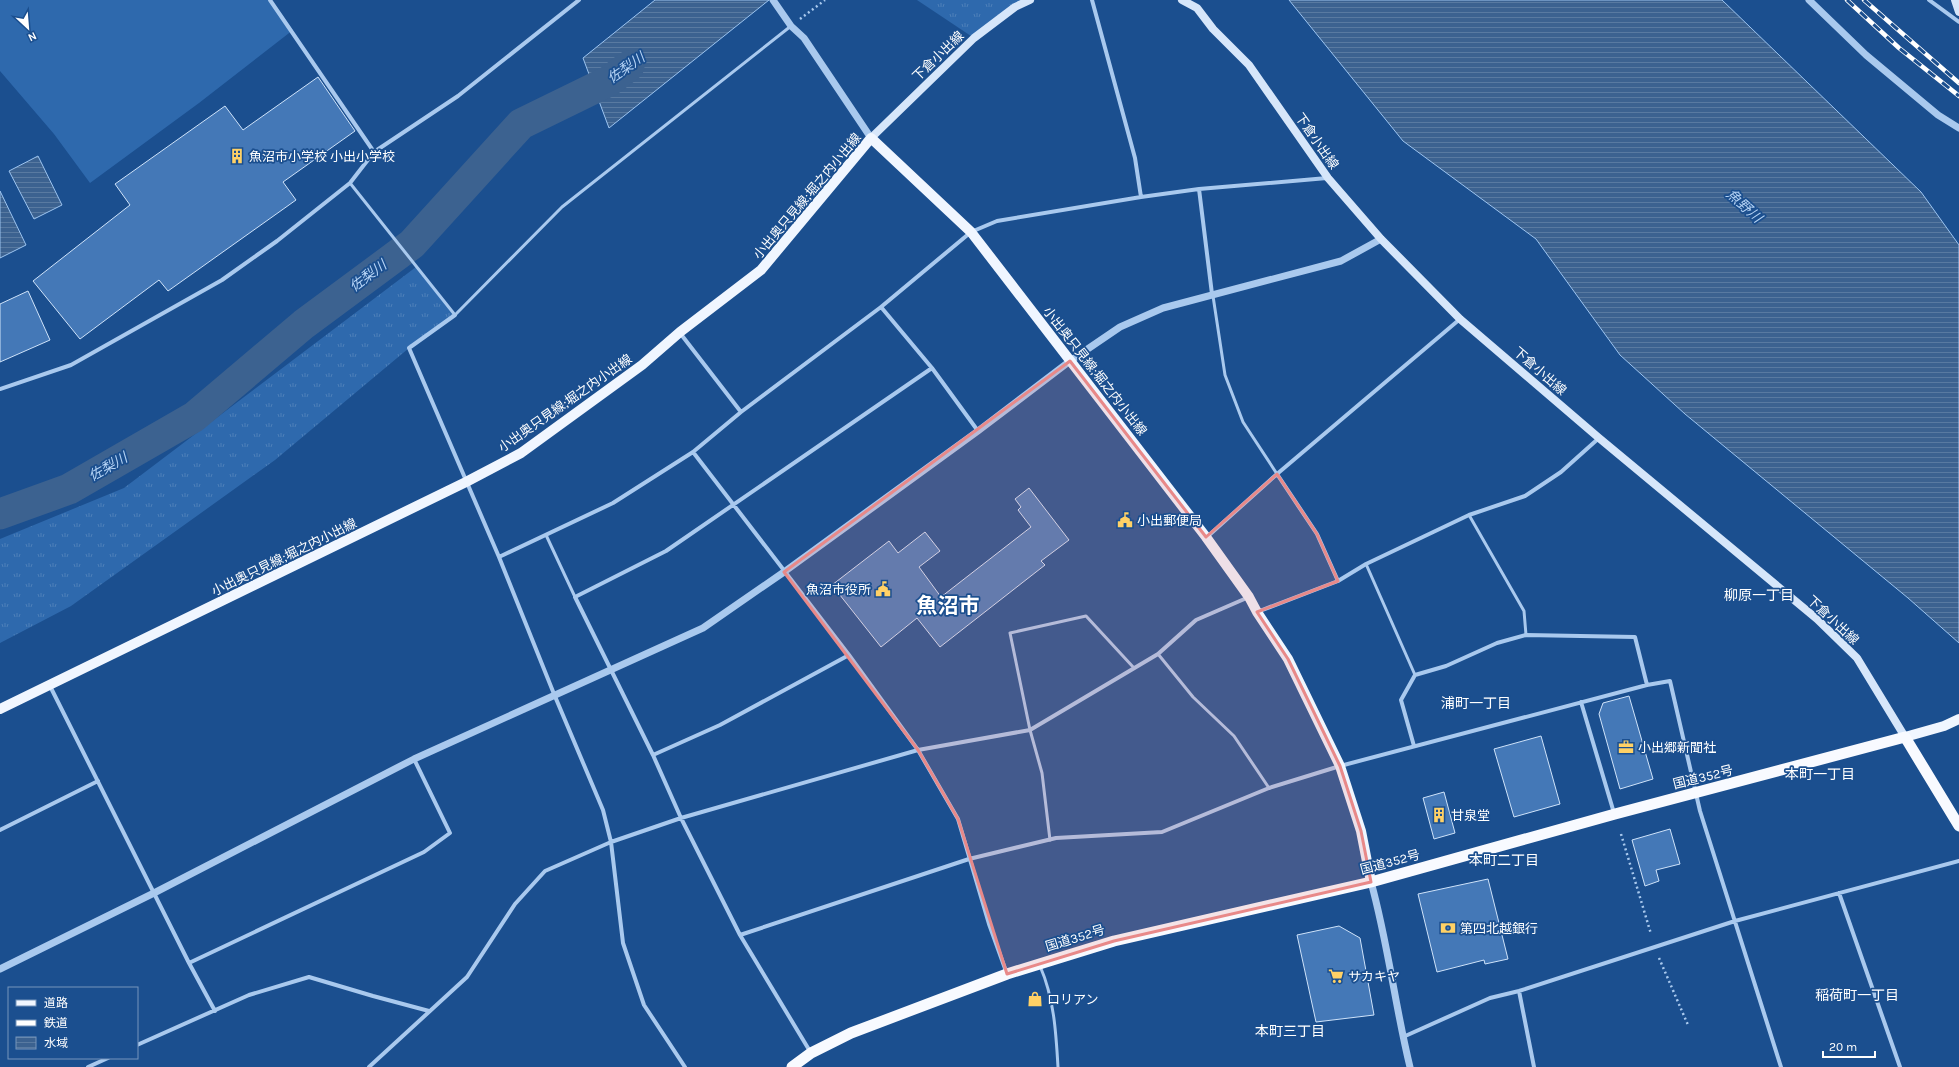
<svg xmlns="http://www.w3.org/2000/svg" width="1959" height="1067" font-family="Karla,'Noto Sans JP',sans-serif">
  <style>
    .grass { fill: url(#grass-tufts) }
    .pitch { fill: #2e69ad }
    .water { fill: url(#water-rules); stroke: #9cc4f0 }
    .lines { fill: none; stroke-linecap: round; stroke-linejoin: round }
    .river { stroke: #3c6290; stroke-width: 31 }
    .building { fill: #4478b7; stroke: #cfe3fa }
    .path { stroke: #a9c9ee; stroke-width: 2.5; stroke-dasharray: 2 3; stroke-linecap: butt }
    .service { stroke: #a9c9ee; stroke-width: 3 }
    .minor { stroke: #a9c9ee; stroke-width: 4 }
    .tertiary { stroke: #a9c9ee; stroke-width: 7 }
    .secondary { stroke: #d6e6fa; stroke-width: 8 }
    .primary { stroke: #f0f6ff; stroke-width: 10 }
    .trunk { stroke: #f8faff; stroke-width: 11 }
    .rail-casing { stroke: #fff; stroke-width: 4.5 }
    .rail { stroke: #1b4f8f; stroke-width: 3; stroke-dasharray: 9; stroke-linecap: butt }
    .marked { fill: #e88989; fill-opacity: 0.2; stroke: #e88989; stroke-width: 3; stroke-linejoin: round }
    .labels { text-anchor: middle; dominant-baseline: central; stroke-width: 3.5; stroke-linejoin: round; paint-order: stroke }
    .street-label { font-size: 13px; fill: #fff; stroke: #1b4f8f }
    .poi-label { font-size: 13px; fill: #fff; stroke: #1b4f8f; text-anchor: start }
    .water-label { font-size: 14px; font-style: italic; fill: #b5d3f5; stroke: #1b4f8f }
    .neighbourhood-label { font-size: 14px; fill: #fff; stroke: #1b4f8f }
    .town-label { font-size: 21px; font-weight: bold; fill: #fff; stroke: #1b4f8f }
  </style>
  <defs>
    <pattern id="grass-tufts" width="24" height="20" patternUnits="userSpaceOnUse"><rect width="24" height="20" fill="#2e69ad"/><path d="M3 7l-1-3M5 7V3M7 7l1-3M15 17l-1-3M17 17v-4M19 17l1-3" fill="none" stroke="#4d80b9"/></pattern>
    <pattern id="water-rules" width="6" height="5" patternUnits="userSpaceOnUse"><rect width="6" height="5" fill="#3c6290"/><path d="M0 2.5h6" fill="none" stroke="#597aa1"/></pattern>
  </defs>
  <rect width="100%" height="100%" fill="#1b4f8f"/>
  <path class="grass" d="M917,0H1030L974,38Z
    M416,267L455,315L409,348L275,460L71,606L0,643V539L124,488Z"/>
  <path class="pitch" d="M0,0H271L293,30L199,103L90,183L54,134L0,71Z"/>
  <path class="water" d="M655,0H769L609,128L583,58Z
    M1289,0H1722L1921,192L1959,245V643L1908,598L1685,414L1620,355L1536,239L1403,141Z
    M38,156L62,205L34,219L9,171Z
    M0,191L26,245L0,258Z"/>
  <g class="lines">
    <path class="river" d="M0,514L69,489L194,417L304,324L412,244L521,124L609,81L629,66"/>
  </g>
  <path class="building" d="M318,77L355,131L283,182L296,200L168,291L159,280L80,339L33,281L130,205L115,184L225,106L243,130Z
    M28,291L50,340L0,362V304Z
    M1029,488L1069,540L1041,561L1045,565L940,647L917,618L881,647L832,585L889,541L898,553L925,532L940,551L919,567L941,597L1031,527L1018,510L1021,507L1015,499Z
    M1629,696L1653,779L1620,789L1599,714L1603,703Z
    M1541,736L1560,804L1514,817L1494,749Z
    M1444,792L1455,833L1434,839L1423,798Z
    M1670,829L1680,864L1656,870L1659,881L1645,886L1632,840Z
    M1488,879L1508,959L1485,964L1484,960L1437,972L1418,894Z
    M1339,926L1360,938L1374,1015L1316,1022L1297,935Z"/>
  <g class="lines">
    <path class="path" d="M800,19L825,0
      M1621,834L1651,934
      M1659,958L1688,1025"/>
    <path class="service" d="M350,183L455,315L562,207L791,26
      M1213,296L1225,375L1243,422L1277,474
      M1469,515L1524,611L1526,635
      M546,535L575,597
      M1366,564L1415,675
      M1158,654L1193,697L1234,736L1269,788
      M1050,840L1042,773L1030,730L1010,633L1086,616L1134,668
      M1040,966C1054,998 1056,1032 1058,1067"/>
    <path class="minor" d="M270,0L374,152
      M1092,0L1135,158L1141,197
      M1929,0L1959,22
      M1199,189L1212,294
      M881,307L932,368L978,431
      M455,315L409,348L499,557L554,694L603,810L611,842L623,943L644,1005L685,1067
      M680,333L741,412
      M0,389L71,365L222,280L277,241L350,183L374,152L458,96L579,0
      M693,452L849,655L918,750L958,819L989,924L1007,974
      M1277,474L1317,534L1338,581
      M1207,537L1277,474L1460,319
      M499,557L613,503L693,452L741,412L881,307L971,232L997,221L1141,197L1199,189L1327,178
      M1257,612L1338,581L1366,564L1469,515L1525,496L1561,472L1599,438
      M50,686L189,963L215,1011
      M1581,702L1614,813
      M1414,746L1401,700L1415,675L1446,666L1497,643L1526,635L1635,637L1647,685
      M653,755L720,725L849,655
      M0,830L98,781
      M1839,893L1900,1067
      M740,935L969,859L1056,838L1162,832L1269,788L1340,766L1647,685L1670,681L1700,811L1781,1067
      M189,963L424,852L450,833L414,759
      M1519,991L1534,1067
      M1403,1037L1490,998L1519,991L1735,921L1959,861
      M137,1045L249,995L309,977L373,996L429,1011
      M811,1053L740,935L681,818L653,755L575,597L666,551L932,368
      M88,1067L108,1058
      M369,1067L467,977L515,904L545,871L611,842L681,818L918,750L1030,730L1158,654L1196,620L1249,597"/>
    <path class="tertiary" d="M773,0L791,26L804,38L871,138
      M1809,0L1866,55L1938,115L1959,128
      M1371,882C1388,943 1395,1006 1410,1067
      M0,969L154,893L414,759L703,628L784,572L978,431L1070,361L1120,327L1163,308L1341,261L1381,239"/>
    <path class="secondary" d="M1182,0L1197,8L1213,29L1249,65L1328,178L1381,239L1460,319L1599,438L1817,619L1857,658L1905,737
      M1955,0L1959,12
      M871,138L974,38L1015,7L1030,0"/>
    <path class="primary" d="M0,709L466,482L521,453L642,365L680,332L761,270L871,138L971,232L1206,537L1249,597L1257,612L1288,659L1340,766L1361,831L1371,882
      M1905,737L1944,726L1959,719"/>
    <path class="trunk" d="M792,1067L811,1053L851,1033L1007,974L1114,941L1371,882L1615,814L1905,737L1959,826"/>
    <g class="rail-casing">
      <path id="rail" d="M1847,0L1899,48L1959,96
        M1864,0L1959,83"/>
    </g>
    <use href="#rail" class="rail"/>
  </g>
  <path class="marked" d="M1070,361L1206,537L1277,474L1317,534L1338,581L1257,612L1288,659L1340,766L1361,831L1371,882L1114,941L1007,974L958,819L918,750L784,572Z"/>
  <defs>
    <g id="building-bare" transform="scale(1.2)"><path d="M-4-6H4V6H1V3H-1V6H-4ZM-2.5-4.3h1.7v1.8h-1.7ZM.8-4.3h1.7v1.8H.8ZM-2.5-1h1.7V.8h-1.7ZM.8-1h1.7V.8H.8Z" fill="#ffd166" stroke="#1b4f8f" stroke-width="2.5" paint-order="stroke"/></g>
    <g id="civic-bare" transform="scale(1.2)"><path d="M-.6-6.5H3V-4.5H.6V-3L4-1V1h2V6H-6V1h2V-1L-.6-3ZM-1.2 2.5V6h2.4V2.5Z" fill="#ffd166" stroke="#1b4f8f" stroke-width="2.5" paint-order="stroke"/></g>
    <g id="office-bare" transform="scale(1.2)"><path d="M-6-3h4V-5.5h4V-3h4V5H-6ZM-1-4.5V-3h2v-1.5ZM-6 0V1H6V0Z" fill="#ffd166" stroke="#1b4f8f" stroke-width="2.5" paint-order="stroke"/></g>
    <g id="bank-bare" transform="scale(1.2)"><path d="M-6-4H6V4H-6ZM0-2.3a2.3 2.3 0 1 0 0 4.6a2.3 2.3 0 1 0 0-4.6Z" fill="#ffd166" stroke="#1b4f8f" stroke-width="2.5" paint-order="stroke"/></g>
    <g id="supermarket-bare" transform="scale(1.2)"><path d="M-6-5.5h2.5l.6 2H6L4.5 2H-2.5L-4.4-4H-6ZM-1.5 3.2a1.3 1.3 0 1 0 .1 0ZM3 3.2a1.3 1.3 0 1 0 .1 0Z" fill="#ffd166" stroke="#1b4f8f" stroke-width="2.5" paint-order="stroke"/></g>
    <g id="shop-bare" transform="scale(1.2)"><path d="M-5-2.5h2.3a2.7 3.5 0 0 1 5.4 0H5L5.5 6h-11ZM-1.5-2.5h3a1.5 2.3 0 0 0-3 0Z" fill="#ffd166" stroke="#1b4f8f" stroke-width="2.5" paint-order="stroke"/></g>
  </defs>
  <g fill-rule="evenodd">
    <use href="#building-bare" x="237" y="156"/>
    <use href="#civic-bare" x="1125" y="520"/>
    <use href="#civic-bare" x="883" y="589"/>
    <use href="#office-bare" x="1626" y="747"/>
    <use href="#building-bare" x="1439" y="815"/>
    <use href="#bank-bare" x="1448" y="928"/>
    <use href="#supermarket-bare" x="1336" y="976"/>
    <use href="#shop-bare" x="1035" y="999"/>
  </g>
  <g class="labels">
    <g class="street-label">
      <text transform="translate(938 56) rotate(-44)">下倉小出線</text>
      <text transform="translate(1317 141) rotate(55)">下倉小出線</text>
      <text transform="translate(807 196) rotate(-50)">小出奥只見線;堀之内小出線</text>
      <text transform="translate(1095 371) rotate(52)">小出奥只見線;堀之内小出線</text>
      <text transform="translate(1540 371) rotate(41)">下倉小出線</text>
      <text transform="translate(565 403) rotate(-35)">小出奥只見線;堀之内小出線</text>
      <text transform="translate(284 557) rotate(-26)">小出奥只見線;堀之内小出線</text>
      <text transform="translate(1833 620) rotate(43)">下倉小出線</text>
      <text transform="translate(1703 777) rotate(-14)">国道352号</text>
      <text transform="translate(1390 862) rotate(-15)">国道352号</text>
      <text transform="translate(1075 938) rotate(-17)">国道352号</text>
    </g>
    <g class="poi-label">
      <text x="249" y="156">魚沼市小学校 小出小学校</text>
      <text x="1137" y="520">小出郵便局</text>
      <text x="871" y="589" text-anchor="end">魚沼市役所</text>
      <text x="1638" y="747">小出郷新聞社</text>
      <text x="1451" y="815">甘泉堂</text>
      <text x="1460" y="928">第四北越銀行</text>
      <text x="1348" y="976">サカキヤ</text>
      <text x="1047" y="999">ロリアン</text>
    </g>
    <g class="water-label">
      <text transform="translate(626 68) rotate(-35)">佐梨川</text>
      <text transform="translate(1744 206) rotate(42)">魚野川</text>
      <text transform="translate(368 276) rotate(-37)">佐梨川</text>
      <text transform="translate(108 467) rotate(-30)">佐梨川</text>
    </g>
    <g class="neighbourhood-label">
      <text x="1759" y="595">柳原一丁目</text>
      <text x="1476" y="703">浦町一丁目</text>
      <text x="1820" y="774">本町一丁目</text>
      <text x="1504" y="860">本町二丁目</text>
      <text x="1857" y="995">稲荷町一丁目</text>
      <text x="1290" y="1031">本町三丁目</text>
    </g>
    <g class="town-label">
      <text x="948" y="606">魚沼市</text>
    </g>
  </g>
  <rect x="8" y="987" width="130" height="72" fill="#1b4f8f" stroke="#7695bc"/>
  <rect x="16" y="1000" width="20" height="6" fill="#f0f6ff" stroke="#7695bc"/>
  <text x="44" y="1007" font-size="12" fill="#ffffff">道路</text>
  <rect x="16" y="1020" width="20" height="6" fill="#ffffff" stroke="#7695bc"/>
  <text x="44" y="1027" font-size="12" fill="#ffffff">鉄道</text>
  <rect x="16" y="1037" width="20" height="12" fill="url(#water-rules)" stroke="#7695bc"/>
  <text x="44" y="1047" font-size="12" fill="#ffffff">水域</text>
  <g transform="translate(28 28) rotate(154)" stroke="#1b4f8f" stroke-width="3" paint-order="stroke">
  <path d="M0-3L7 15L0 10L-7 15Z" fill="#ffffff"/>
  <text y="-6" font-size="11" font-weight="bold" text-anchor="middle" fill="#ffffff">N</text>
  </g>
  <path d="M1823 1051v6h52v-6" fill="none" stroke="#ffffff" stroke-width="2"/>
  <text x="1829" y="1051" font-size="12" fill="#ffffff" stroke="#1b4f8f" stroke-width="3" paint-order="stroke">20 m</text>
</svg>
